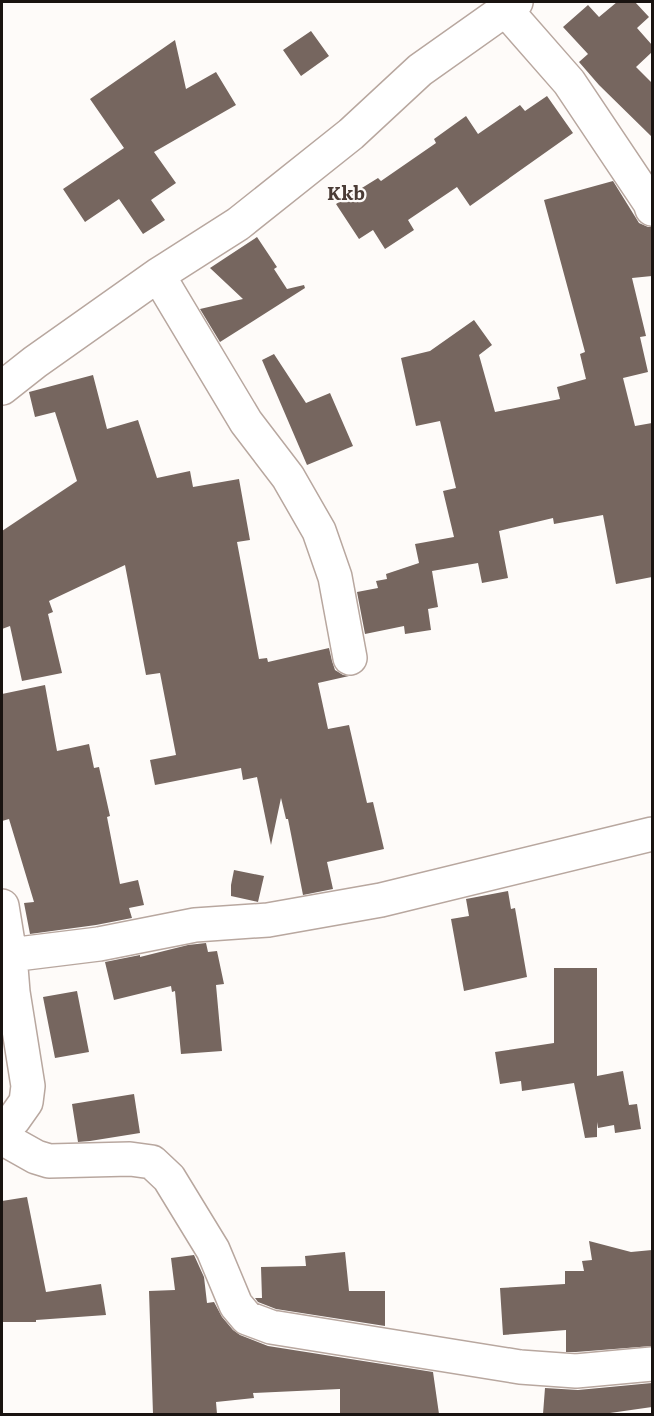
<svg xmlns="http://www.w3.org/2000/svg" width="654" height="1416" font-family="Literata,serif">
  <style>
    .building { fill: #76665f }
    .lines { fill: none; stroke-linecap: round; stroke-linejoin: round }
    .minor-casing { stroke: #b8a79f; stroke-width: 36 }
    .minor { stroke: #fff; stroke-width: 33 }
    .labels { text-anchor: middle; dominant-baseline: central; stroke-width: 4.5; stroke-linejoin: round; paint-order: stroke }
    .quarter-label { font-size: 18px; font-weight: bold; fill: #4a3b35; stroke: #fefbf9 }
  </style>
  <rect width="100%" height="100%" fill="#fefbf9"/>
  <path class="building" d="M617,2H635L649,17L637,28L652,45V52L636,67L652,83V137L599,85L579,62L588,54L563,27L588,5L599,17Z
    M311,31L329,56L301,76L283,50Z
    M175,40L186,89L216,72L236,105L154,152L176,183L151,200L165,220L143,234L119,199L85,222L63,189L124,148L90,99Z
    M547,96L573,133L470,206L457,187L408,220L414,230L385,249L373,230L359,239L336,204L378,178L381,181L436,143L434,139L466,116L478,134L520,105L525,111Z
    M613,181L639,223L648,227H652V276L632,278L646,336L640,337L648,372L623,378L635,426L652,423V577L616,584L603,515L554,524L553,518L499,531L508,578L482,583L478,563L432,571L438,607L428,609L431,630L405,634L404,626L365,634L357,592L378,588L376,581L387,579L386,574L419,563L415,544L454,537L443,491L456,488L440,421L416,426L401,358L430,351L474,320L492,345L479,355L495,412L560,399L557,387L586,379L580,354L585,352L544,200Z
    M257,237L277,267L274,269L287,289L304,285L305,288L220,342L200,309L243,299L210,268Z
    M274,354L306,403L330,393L353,446L307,465L262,360Z
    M93,375L107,429L138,420L157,478L190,471L193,487L239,479L250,540L237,542L259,659L267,658L268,662L329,648L332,661L335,670L343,675L349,676L318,683L328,729L349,725L367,803L373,802L384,849L327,862L333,889L303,895L288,819H286L281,798L271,845L257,777L243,780L241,768L155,785L150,760L176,755L160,673L146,675L125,565L49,601L53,612L48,614L62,673L22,681L10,626L2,629V531L77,481L55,412L35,417L29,392Z
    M45,685L57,751L89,744L94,768L99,767L110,816L107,817L120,884L138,880L144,905L129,908L132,918L96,925L30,934L24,903L34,902L9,819L2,821V694Z
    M234,870L264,876L258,902L231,896V885Z
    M508,891L511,909L515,908L527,977L464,991L451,919L469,916L466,899Z
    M206,943L208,952L217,951L224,984L216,985L222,1051L181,1054L175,991L172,992L171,986L114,1000L105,962L140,955V957L188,945Z
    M554,968H597V1076L623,1071L629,1105L637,1104L641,1129L615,1133L614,1125L598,1128L597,1122V1137L585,1138L574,1083L522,1091L521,1081L500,1084L495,1052L554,1043Z
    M77,991L89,1052L55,1058L43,997Z
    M134,1094L140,1133L90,1141L78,1142L72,1104Z
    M27,1197L46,1292L101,1284L106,1315L36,1320V1322H2V1201Z
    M589,1241L631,1252L652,1250V1346L576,1352H566V1330L503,1335L500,1288L565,1284V1271H584L582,1261L592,1260Z
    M345,1252L349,1291H385V1326L276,1309L258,1302L255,1298H262L261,1267L306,1266L305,1256Z
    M194,1255L204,1277L207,1303L214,1302L222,1317L233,1330L240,1335L268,1346L433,1372L439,1414H340V1389L253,1393L254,1398L216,1402L217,1414H153L149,1291L175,1290L171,1258Z
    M652,1383V1407L603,1414H543L545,1388L578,1390Z"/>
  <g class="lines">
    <g class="minor-casing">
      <path id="minor" d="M505,9L569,82L650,203L652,209
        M158,275L246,422L288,477L319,531L335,577L350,658
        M2,388L35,362L158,275L238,224L351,134L420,70L516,2
        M2,906L10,955L13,992L28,1086L26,1102L14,1119L2,1129
        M10,955L99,944L195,925L268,920L381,900L652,834
        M2,1138L36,1157L49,1161L130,1159L152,1162L169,1178L213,1250L236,1305L247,1318L271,1327L520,1367L576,1371L652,1364"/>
    </g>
    <use href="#minor" class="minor"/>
  </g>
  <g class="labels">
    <g class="quarter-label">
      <text x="346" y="192">Kkb</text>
    </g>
  </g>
  <rect width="654" height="1416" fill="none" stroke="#191310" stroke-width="6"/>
</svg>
